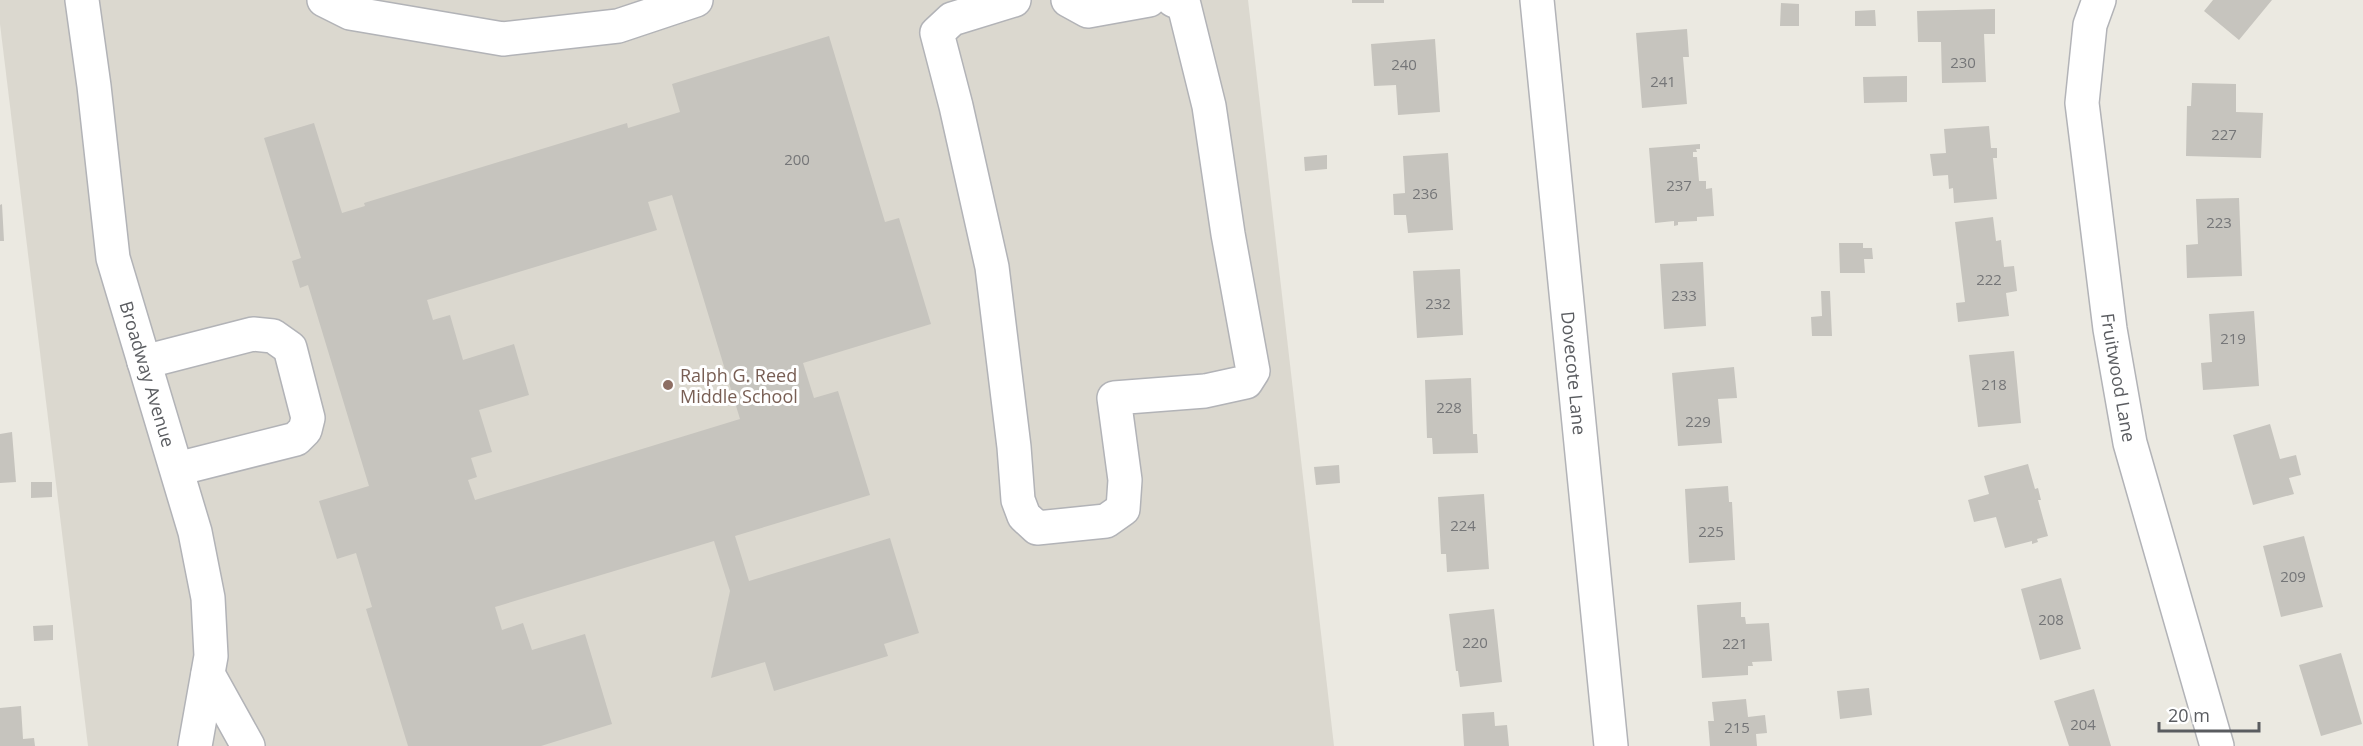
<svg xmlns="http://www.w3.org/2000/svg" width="2363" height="746" font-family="'Open Sans',sans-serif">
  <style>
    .education { fill: #dbd8cf }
    .building { fill: #c6c4be; fill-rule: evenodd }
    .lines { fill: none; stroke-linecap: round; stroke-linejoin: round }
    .minor-casing { stroke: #b2b3b7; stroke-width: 36 }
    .minor { stroke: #fff; stroke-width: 33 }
    .education-dot { fill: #8d6e63; stroke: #fff; stroke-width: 2 }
    .labels { text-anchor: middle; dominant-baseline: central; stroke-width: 6; stroke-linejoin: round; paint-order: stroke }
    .number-label { font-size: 15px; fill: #757678 }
    .street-label { font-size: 18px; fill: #5a5c60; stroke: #fff }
    .education-label { font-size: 18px; fill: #785e54; stroke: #fff; text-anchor: start }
  </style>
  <rect width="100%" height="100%" fill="#ebe9e1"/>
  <path class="education" d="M0,0H1248L1334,746H88L0,24Z"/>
  <path class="building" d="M1352,0H1384V3H1352Z
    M2213,0H2272L2239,40L2204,11Z
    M1781,3L1799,4V26H1780Z
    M1995,9V34H1984L1986,82L1942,83L1941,42H1918L1917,11Z
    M1875,10L1876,26H1855V11Z
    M1687,29L1689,57H1683L1687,104L1642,108L1636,33Z
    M829,36L885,222L899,218L931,324L803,363L814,398L838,391L870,495L735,536L749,581L890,538L919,633L884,644L888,656L774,691L765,662L711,678L730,591L714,541L495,607L502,630L523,623L532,650L585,634L612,724L541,746H408L366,609L372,607L356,553L337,559L319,501L369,486L308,285L300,288L292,261L301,258L264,138L314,123L342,213L365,206L364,203L627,123L628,128L680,112L672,84ZM672,195L740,419L475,500L468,480L477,477L471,458L492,452L479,410L529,395L514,344L463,360L450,315L433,320L427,300L657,230L648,202Z
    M1435,39L1440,112L1398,115L1396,85L1374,86L1371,44Z
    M1907,76V102L1864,103L1863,77Z
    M2192,83L2236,84V112L2263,113L2261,158L2186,156L2187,106H2191Z
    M1989,126L1991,148H1997V158H1993L1997,199L1954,203L1953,188L1949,189L1948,175L1933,176L1930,154L1946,153L1944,129Z
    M1700,144V149H1696L1697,152H1693V157H1697L1699,181H1706V189L1712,188L1714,216L1697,217V221L1678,222V225L1674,226V221L1655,223L1649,148Z
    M1448,153L1453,230L1408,233L1406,215H1394L1393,194L1405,193L1403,156Z
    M1327,155V169L1305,171L1304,157Z
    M2239,198L2242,276L2187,278L2186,245L2198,244L2196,199Z
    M2,204L4,241H0V205Z
    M1993,217L1996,241L2001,240L2004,267L2014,266L2017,291L2006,293L2009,316L1958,322L1956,303L1965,302L1955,222Z
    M1839,243H1863V248H1872L1873,259H1864L1865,273H1840Z
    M1703,262L1706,326L1664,329L1660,264Z
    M1460,269L1463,335L1417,338L1413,271Z
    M1821,291H1830L1832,336H1812L1811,317L1822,316Z
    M2254,311L2259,386L2203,390L2201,363L2212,362L2209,314Z
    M2014,351L2021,423L1978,427L1969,355Z
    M1734,367L1737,398L1718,399L1722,443L1678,446L1672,373Z
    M1471,378L1473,434H1477L1478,453L1433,454L1432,438H1427L1425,380Z
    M2270,424L2280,459L2296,455L2301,475L2289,478L2294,494L2253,505L2233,435Z
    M12,432L16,482L0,483V434Z
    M2028,464L2035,489L2038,488L2041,500H2038L2048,536L2037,539L2038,542L2032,544V541L2005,548L1996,517L1974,522L1968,500L1989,494L1984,476Z
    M1339,465L1340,483L1316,485L1314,467Z
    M31,482H52V497L31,498Z
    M1728,486L1729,502H1732L1735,560L1689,563L1685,489Z
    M1484,494L1489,569L1447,572L1446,554H1441L1438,497Z
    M2304,536L2323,607L2281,617L2263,546Z
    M2061,578L2081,649L2040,660L2021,589Z
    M1741,602V617H1745L1746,624L1769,623L1772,661L1752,662L1753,666H1748V675L1702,678L1697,605Z
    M1494,609L1502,682L1460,687L1458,671H1456L1449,614Z
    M53,625V640L34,641L33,626Z
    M2341,653L2362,724L2321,736L2299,665Z
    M1869,688L1872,715L1840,719L1837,691Z
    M2094,689L2111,746H2069L2054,701Z
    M1746,699L1748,717L1765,715L1767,733L1756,734L1757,746H1710L1708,721H1714L1712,702Z
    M21,706L23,739L34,738L35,746H0V708Z
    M1494,712L1495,726L1507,725L1509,746H1464L1462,714Z"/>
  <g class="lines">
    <g class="minor-casing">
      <g id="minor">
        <path id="s1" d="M82,0L94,86L113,258L195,532L208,598L211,656L195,746"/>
        <path d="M324,0L350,13L503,39L618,26L696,0"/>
        <path d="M1014,0L952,19L937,33L956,106L992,267L1014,447L1018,500L1024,516L1037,528L1106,521L1123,509L1125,480L1114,398L1205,391L1246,382L1253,371L1228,234L1209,106L1184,5L1173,0"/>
        <path d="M1068,0L1088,11L1149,0"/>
        <path id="s2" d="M1537,0L1611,746"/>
        <path id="s3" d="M2099,0L2090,25L2082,103L2110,329L2130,443L2217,746"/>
        <path d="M144,362L253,334L273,336L290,348L308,418L305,430L296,439L177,469"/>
        <path d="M208,674L248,746"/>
      </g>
    </g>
    <use href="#minor" class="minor"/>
  </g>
  <circle class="education-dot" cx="668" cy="385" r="6"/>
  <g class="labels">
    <g class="number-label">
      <text x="1963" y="62">230</text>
      <text x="1404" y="64">240</text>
      <text x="1663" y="81">241</text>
      <text x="2224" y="134">227</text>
      <text x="797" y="159">200</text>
      <text x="1679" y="185">237</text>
      <text x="1425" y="193">236</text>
      <text x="2219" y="222">223</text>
      <text x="1989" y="279">222</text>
      <text x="1684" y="295">233</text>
      <text x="1438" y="303">232</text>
      <text x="2233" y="338">219</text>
      <text x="1994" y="384">218</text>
      <text x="1449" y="407">228</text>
      <text x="1698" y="421">229</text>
      <text x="1463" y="525">224</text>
      <text x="1711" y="531">225</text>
      <text x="2293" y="576">209</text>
      <text x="2051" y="619">208</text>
      <text x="1475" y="642">220</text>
      <text x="1735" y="643">221</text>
      <text x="2083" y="724">204</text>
      <text x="1737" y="727">215</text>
    </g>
    <g class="street-label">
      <text stroke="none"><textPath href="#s2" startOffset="375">Dovecote Lane</textPath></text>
      <text stroke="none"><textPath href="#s1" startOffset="381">Broadway Avenue</textPath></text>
      <text stroke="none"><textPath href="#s3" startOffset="382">Fruitwood Lane</textPath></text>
    </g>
    <g class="education-label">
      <text x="680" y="375">Ralph G. Reed<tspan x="680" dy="21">Middle School</tspan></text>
    </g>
  </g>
  <path d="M2159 722v9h100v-9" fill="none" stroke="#5a5c60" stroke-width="3"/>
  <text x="2168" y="722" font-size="18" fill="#5a5c60" stroke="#ffffff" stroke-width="4.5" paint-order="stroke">20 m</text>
</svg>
